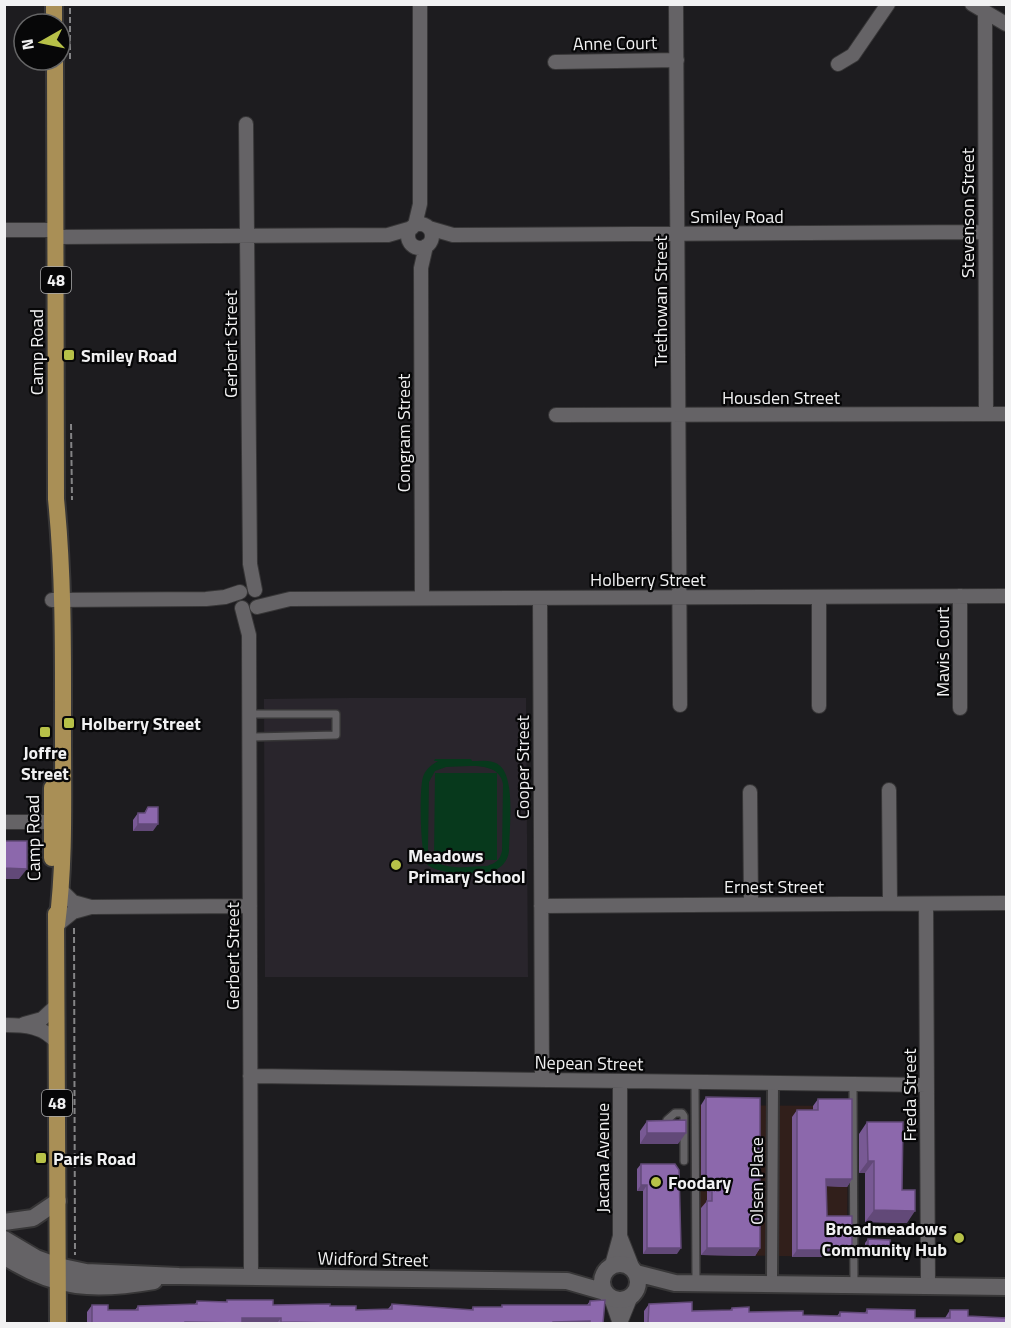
<svg xmlns="http://www.w3.org/2000/svg" width="1011" height="1328" font-family="'Titillium Web',sans-serif">
  <style>
    .commercial { fill: #311f1b }
    .built { fill: #29252c }
    .green { fill: #07391c; fill-rule: evenodd }
    .lines { fill: none; stroke-linecap: round; stroke-linejoin: round }
    .service-casing { stroke: #373637; stroke-width: 10 }
    .pedestrian-casing { stroke: #373637; stroke-width: 14 }
    .minor-casing { stroke: #373637; stroke-width: 16 }
    .tertiary-casing { stroke: #373637; stroke-width: 20 }
    .primary-casing { stroke: #373637; stroke-width: 20 }
    .path { stroke: #848486; stroke-width: 2; stroke-dasharray: 6 3; stroke-linecap: butt }
    .service { stroke: #656366; stroke-width: 7 }
    .pedestrian { stroke: #656366; stroke-width: 10 }
    .minor { stroke: #656366; stroke-width: 14 }
    .tertiary { stroke: #656366; stroke-width: 16 }
    .primary { stroke: #a98f56; stroke-width: 16 }
    .wall { fill: #785994 }
    .shaded-wall { fill: #624978 }
    .building { fill: #8c68ac; stroke: #624978; stroke-width: 1.5 }
    .poi-dot { fill: #b7c148; stroke: #070708; stroke-width: 2 }
    .labels { text-anchor: middle; dominant-baseline: central; stroke-width: 4.5; stroke-linejoin: round; paint-order: stroke }
    .shield { fill: #070708; stroke: #ababac; stroke-width: 1.5 }
    .shield-label { font-size: 16px; font-weight: bold; fill: #f1f1f2 }
    .street-label { font-size: 18px; fill: #f1f1f2; stroke: #070708 }
    .poi-label { font-size: 18px; font-weight: bold; fill: #f1f1f2; stroke: #070708; text-anchor: start }
  </style>
  <rect width="100%" height="100%" fill="#1d1c1f"/>
  <path class="commercial" d="M699,1105L848,1106L847,1257L700,1255Z"/>
  <path class="built" d="M349,698H526L528,977H265L264,699Z"/>
  <path class="green" d="M435,759H471L472,761C481,761 492,759 499,765C516,777 509,831 509,851C508,859 504,865 497,869C485,876 436,875 427,864C420,855 419,789 423,777C425,770 431,765 438,761H434ZM446,767C464,767 499,760 503,784L502,851C500,860 496,863 487,866C468,866 434,874 428,849L429,782L435,771Z
    M435,773H497V860L434,859Z"/>
  <g class="lines">
    <g class="service-casing">
      <path id="service" d="M250,737L336,735V714H250
        M695,1082L696,1283
        M853,1084L854,1285
        M667,1120L675,1113H682L684,1116V1161"/>
    </g>
    <g class="pedestrian-casing">
      <path id="pedestrian" d="M772,1278L773,1083"/>
    </g>
    <g class="minor-casing">
      <path id="minor" d="M676,4L680,705
        M972,4L1006,24
        M985,12L986,414
        M555,62L677,60
        M838,64L853,55L888,4
        M246,124L250,564L255,590
        M408 236a12 12 0 1 1 24 0a12 12 0 1 1-24 0Z
        M415,225L420,204V4
        M429,228L453,235L985,232
        M4,230H55
        M56,237L388,235L412,228
        M556,415L1006,414
        M422,598L421,268L426,246
        M540,598L542,1079
        M52,600L206,599L225,597L240,592
        M257,607L290,599L1006,596
        M242,608L249,635L251,1277
        M819,706V597
        M960,708V596
        M889,790L890,903
        M750,792L751,904
        M4,822H61
        M62,891L73,902L91,907
        M926,904L928,1286
        M541,906L1006,903
        M57,925L73,912L91,907L250,906
        M24,1024L42,1019L57,1005
        M4,1025C25,1025 44,1026 57,1043
        M250,1076L927,1085
        M620,1236L633,1269
        M612,1265L620,1236V1081
        M611,1298L620,1324
        M620,1323L631,1296"/>
    </g>
    <g class="tertiary-casing">
      <path id="tertiary" d="M4,1222L33,1218L58,1201
        M4,1239L36,1258L58,1266L86,1272L179,1276L567,1281L605,1292
        M4,1256C55,1290 96,1291 154,1281
        M602 1282a18 18 0 1 1 36 0a18 18 0 1 1-36 0Z
        M636,1273L675,1283L1006,1287"/>
    </g>
    <g class="primary-casing">
      <path id="primary" d="M54,4V24
        M55,60L56,499C64,578 63,658 63,737C63,800 65,863 57,925
        M52,788V858
        M56,914L58,1324"/>
    </g>
    <path class="path" d="M70,59V4
      M71,424L72,500
      M74,928L75,1255"/>
    <use href="#service" class="service"/>
    <use href="#pedestrian" class="pedestrian"/>
    <use href="#minor" class="minor"/>
    <use href="#tertiary" class="tertiary"/>
    <use href="#primary" class="primary"/>
  </g>
  <path class="wall" d="M148,807L153,831H133V820L138,813H144Z
    M706,1097L760,1248L755,1256L701,1255V1208L707,1201V1185H701V1105Z
    M818,1099L852,1179L847,1187L826,1186L827,1216L847,1257H792V1117L797,1110H813V1106Z
    M647,1121L678,1144H640V1131Z
    M867,1122L902,1190L907,1223L865,1222V1173H859V1134Z
    M641,1164L677,1254H643V1191H637V1169Z
    M868,1239L888,1253L865,1252V1243Z
    M227,1300L273,1305L330,1306L356,1310L388,1309L392,1304L471,1310L473,1307H501L502,1305H587L590,1301L603,1323H87V1312L92,1305L108,1310H135L138,1306L195,1304L197,1301L226,1302Z
    M649,1304L692,1311L730,1310L732,1308L749,1312L803,1315L837,1316L840,1312L865,1313L867,1309L915,1318H945L950,1310L968,1316L1004,1318L1006,1315V1323H644V1311Z"/>
  <path class="shaded-wall" d="M138,824H158L153,831H133Z
    M4,868L27,869L19,879H4Z
    M647,1133H686L678,1144H640Z
    M868,1161H874L865,1173H859Z
    M706,1178H712L707,1185H701Z
    M826,1179H852L847,1187L821,1186Z
    M641,1185H647L643,1191H637Z
    M874,1210L915,1211L907,1223L865,1222Z
    M647,1248H681L677,1254H643Z
    M707,1248H760L755,1256L701,1255Z
    M868,1249H890L888,1253L865,1252Z
    M797,1250H852L847,1257H792Z
    M242,1318H281L277,1323H238Z
    M590,1321L588,1323H553V1322Z
    M185,1322L224,1323H184Z
    M281,1322L336,1323H280Z"/>
  <path class="building" d="M148,807H158V824H138V813H145Z
    M4,841H27V869L4,868Z
    M706,1097L760,1098V1248H707V1201H712V1178H706Z
    M818,1099H852V1179H826L827,1216H852V1250H797V1110H818Z
    M686,1120V1133H647V1121Z
    M867,1122H903L902,1190H915V1211L874,1210V1161H868Z
    M641,1164H675L679,1170L681,1248H647V1185H641Z
    M868,1239L890,1240V1249H868Z
    M227,1300H273V1305L330,1304V1306H356V1310L392,1309V1304L473,1310V1307H502V1305H590V1301L605,1300L603,1323H590V1321L553,1322V1323H336L281,1322V1318H242V1323L185,1322V1323H92V1305H108V1310H138V1306L197,1304V1301L227,1302Z
    M692,1302V1311L732,1310V1308L749,1307V1312L803,1311V1315L840,1316V1312L867,1313V1309L915,1310V1318H950V1310H968V1316L1006,1318V1323H648L649,1304Z"/>
  <g class="poi-dot">
    <rect x="63" y="349" width="12" height="12" rx="3"/>
    <rect x="63" y="717" width="12" height="12" rx="3"/>
    <rect x="39" y="726" width="12" height="12" rx="3"/>
    <circle cx="396" cy="865" r="6"/>
    <rect x="35" y="1152" width="12" height="12" rx="3"/>
    <circle cx="656" cy="1182" r="6"/>
    <circle cx="959" cy="1238" r="6"/>
  </g>
  <g class="labels">
    <g class="shield">
      <rect x="41" y="267" width="30" height="26" rx="4.5"/>
      <rect x="42" y="1090" width="30" height="26" rx="4.5"/>
    </g>
    <g class="shield-label">
      <text x="56" y="280">48</text>
      <text x="57" y="1103">48</text>
    </g>
    <g class="street-label">
      <text transform="translate(615 43) rotate(-1)">Anne Court</text>
      <text transform="translate(967 213) rotate(-90)">Stevenson Street</text>
      <text x="737" y="216">Smiley Road</text>
      <text transform="translate(660 301) rotate(-90)">Trethowan Street</text>
      <text transform="translate(230 344) rotate(-90)">Gerbert Street</text>
      <text transform="translate(36 352) rotate(-90)">Camp Road</text>
      <text x="781" y="397">Housden Street</text>
      <text transform="translate(403 433) rotate(-90)">Congram Street</text>
      <text x="648" y="579">Holberry Street</text>
      <text transform="translate(942 652) rotate(-90)">Mavis Court</text>
      <text transform="translate(522 767) rotate(-90)">Cooper Street</text>
      <text transform="translate(33 838) rotate(-91)">Camp Road</text>
      <text x="774" y="886">Ernest Street</text>
      <text transform="translate(232 956) rotate(-90)">Gerbert Street</text>
      <text transform="translate(589 1063) rotate(1)">Nepean Street</text>
      <text transform="translate(909 1095) rotate(-90)">Freda Street</text>
      <text transform="translate(602 1158) rotate(-90)">Jacana Avenue</text>
      <text transform="translate(756 1181) rotate(-90)">Olsen Place</text>
      <text transform="translate(373 1259) rotate(1)">Widford Street</text>
    </g>
    <g class="poi-label">
      <text x="81" y="355">Smiley Road</text>
      <text x="81" y="723">Holberry Street</text>
      <text x="45" y="752" text-anchor="middle">Joffre<tspan x="45" dy="21">Street</tspan></text>
      <text x="408" y="855">Meadows<tspan x="408" dy="21">Primary School</tspan></text>
      <text x="53" y="1158">Paris Road</text>
      <text x="668" y="1182">Foodary</text>
      <text x="947" y="1228" text-anchor="end">Broadmeadows<tspan x="947" dy="21">Community Hub</tspan></text>
    </g>
  </g>
  <rect width="1011" height="1328" fill="none" stroke="#f1f1f2" stroke-width="12"/>
  <g transform="translate(42 42) rotate(261)"><circle r="28" fill="#070708" stroke="#656566" stroke-width="1.5"/>
  <path d="M0-4.5L10 22L0 15L-10 22Z" fill="#b7c148"/>
  <text y="-9" font-size="16" font-weight="bold" text-anchor="middle" fill="#f1f1f2">N</text>
  </g>
</svg>
